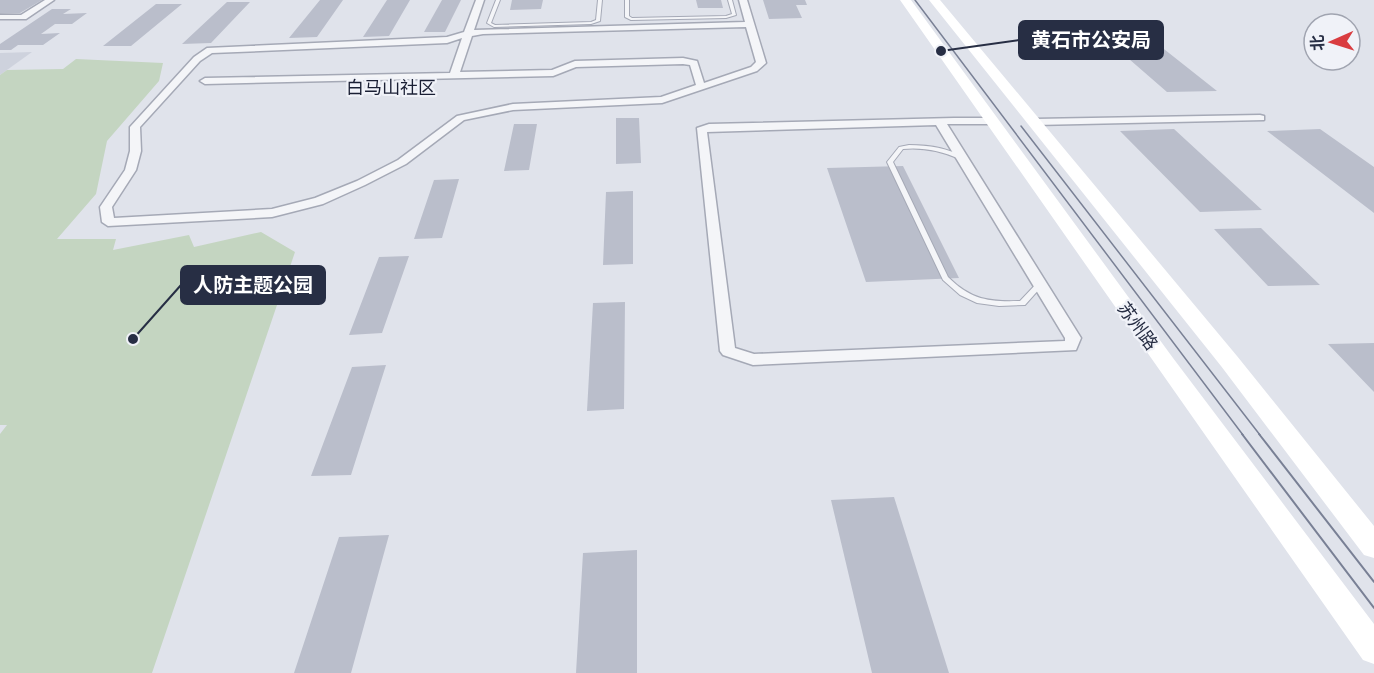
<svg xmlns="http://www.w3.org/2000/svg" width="1374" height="673" font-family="'Titillium Web','Noto Sans SC',sans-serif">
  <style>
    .built { fill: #ced2dd }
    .green { fill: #c4d5c1 }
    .building { fill: #babecb }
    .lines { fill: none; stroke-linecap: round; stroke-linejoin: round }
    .lane-casing { stroke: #a5a9b6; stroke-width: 2 }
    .street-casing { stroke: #a5a9b6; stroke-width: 3 }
    .lane { fill: #f4f5f8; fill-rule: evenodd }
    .street { fill: #f4f5f8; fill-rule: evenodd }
    .secondary { fill: #fff; fill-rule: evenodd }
    .tram-far1 { stroke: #798095; stroke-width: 1.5 }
    .tram { stroke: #798095; stroke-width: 2 }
    .labels { text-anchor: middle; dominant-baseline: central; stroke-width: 4.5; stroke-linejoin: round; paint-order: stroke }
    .far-quarter-label { font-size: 18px; fill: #1a1f34; stroke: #f0f2f8 }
    .street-label { font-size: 18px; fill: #272e44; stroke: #f0f2f8 }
    .leader { fill: none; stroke: #272e44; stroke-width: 2 }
    .callout-dot { fill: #272e44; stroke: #f0f2f8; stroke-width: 2 }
    .callout { fill: #272e44; stroke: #272e44; stroke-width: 2 }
    .callout-label { font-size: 20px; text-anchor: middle; font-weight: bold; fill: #fff }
  </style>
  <rect width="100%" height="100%" fill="#e0e3eb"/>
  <path class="built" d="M32,52L0,75V53Z"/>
  <path class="green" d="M76,59L163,63L159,81L107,141L96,194L57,239H116L113,250L189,235L194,247L261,232L295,252L152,673H0V434L7,425H0V75L7,70L63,69Z"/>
  <path class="building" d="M0,0H42L20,13L0,14Z
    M320,0H343L317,37L289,38Z
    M387,0H410L389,36L363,37Z
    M442,0H461L445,32H424Z
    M512,0H543L541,9L510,10Z
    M696,0H721L723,8H698Z
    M763,0H805L807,5H796L802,18L769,19Z
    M227,2H250L211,43L182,44Z
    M156,4H182L131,46H103Z
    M52,9H71L63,14L87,13L72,24H55L41,34L60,33L43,45H18L11,50H0V44Z
    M1150,38L1217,91L1167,92L1106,39Z
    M616,118H639L641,163L616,164Z
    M514,124H537L529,170L504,171Z
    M1174,129L1262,210L1200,212L1120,131Z
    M1320,129L1374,167V213L1267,131Z
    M903,166L959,278L866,282L827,168Z
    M459,179L442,238L414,239L434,180Z
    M633,191V264L603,265L606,192Z
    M1261,228L1320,285L1268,286L1214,229Z
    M409,256L382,333L349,335L379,257Z
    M625,302L624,409L587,411L593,303Z
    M1374,343V392L1328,344Z
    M386,365L351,475L311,476L352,367Z
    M894,497L949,673H872L831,500Z
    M389,535L351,673H294L339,537Z
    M637,550V673H576L583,553Z"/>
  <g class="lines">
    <g class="lane-casing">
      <path id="lane" d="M496,0H500L491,23L495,25L591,22L596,20L598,0H602L600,21L591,24L494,27L487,23Z
        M625,0H629V16L632,18L726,16L732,14L728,0H732L736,15L726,18L631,20L625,17Z
        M909,145C928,145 949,148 965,158L962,160L960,159C941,151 923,147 903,149L893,162L948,277C971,300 989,302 1020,301L1038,282H1042L1043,284L1042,286L1025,305L999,306L977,303L960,295L943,280L887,162L899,147Z"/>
    </g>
    <g class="street-casing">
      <path id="street" d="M45,0H54L26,19H0V15H21Z
        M476,0H484L474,30L745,22L739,0H747L766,63L757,71L662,103L513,110L464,120L406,164L365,185L323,204L272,217L108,226L102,222L100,207L125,170L130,151V127L194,57L207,48L447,37L464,32ZM746,27L756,62L751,67L704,83L697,61L683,58L575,61L552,70L460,72L472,36L483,34ZM462,38L450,73L205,78L200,81L205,84L553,76L576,67L683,64L690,65L696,85L661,97L513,104L457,116L398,160L357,181L315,198L272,209L114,218L112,207L136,170L141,151L140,127L200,61L212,53L447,43Z
        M1260,115L1264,116V120L1035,125L1030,122L1035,119Z
        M954,118H992L997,121L992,124H947L1081,338L1076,350L753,365L723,355L720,351L697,128L709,124ZM936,125L1065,338V341L754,354L735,348L707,132Z"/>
    </g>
    <use href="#lane" class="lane"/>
    <use href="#street" class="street"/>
    <path class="secondary" d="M900,0H911L1173,358L1374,624V664L1363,660Z
      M929,0H940L1237,356L1374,526V558L1364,555L1221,366Z"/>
    <path class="tram-far1" d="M915,0L1243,435
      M1021,126L1260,435"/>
    <path class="tram" d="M1242,434L1374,608
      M1259,434L1374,582"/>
  </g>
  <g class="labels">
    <g class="far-quarter-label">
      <text x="391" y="87">白马山社区</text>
    </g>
    <g class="street-label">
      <text transform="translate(1138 326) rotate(54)">苏州路</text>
    </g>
  </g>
  <path class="leader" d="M941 51L1019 40M133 339L181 285"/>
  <g class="callout-dot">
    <circle cx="941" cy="51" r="6"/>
    <circle cx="133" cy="339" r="6"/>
  </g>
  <g class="callout">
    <rect x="1019" y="21" width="144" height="38" rx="6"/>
    <rect x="181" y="266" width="144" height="38" rx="6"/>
  </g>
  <g class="callout-label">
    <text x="1091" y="47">黄石市公安局</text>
    <text x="253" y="292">人防主题公园</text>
  </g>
  <g transform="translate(1332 42) rotate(267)"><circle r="28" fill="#f0f2f8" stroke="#a0a4b0" stroke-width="1.5"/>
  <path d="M0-4.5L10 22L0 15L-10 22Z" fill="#d93c40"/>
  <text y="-9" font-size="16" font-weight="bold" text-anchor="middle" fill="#272e44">北</text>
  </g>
</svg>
